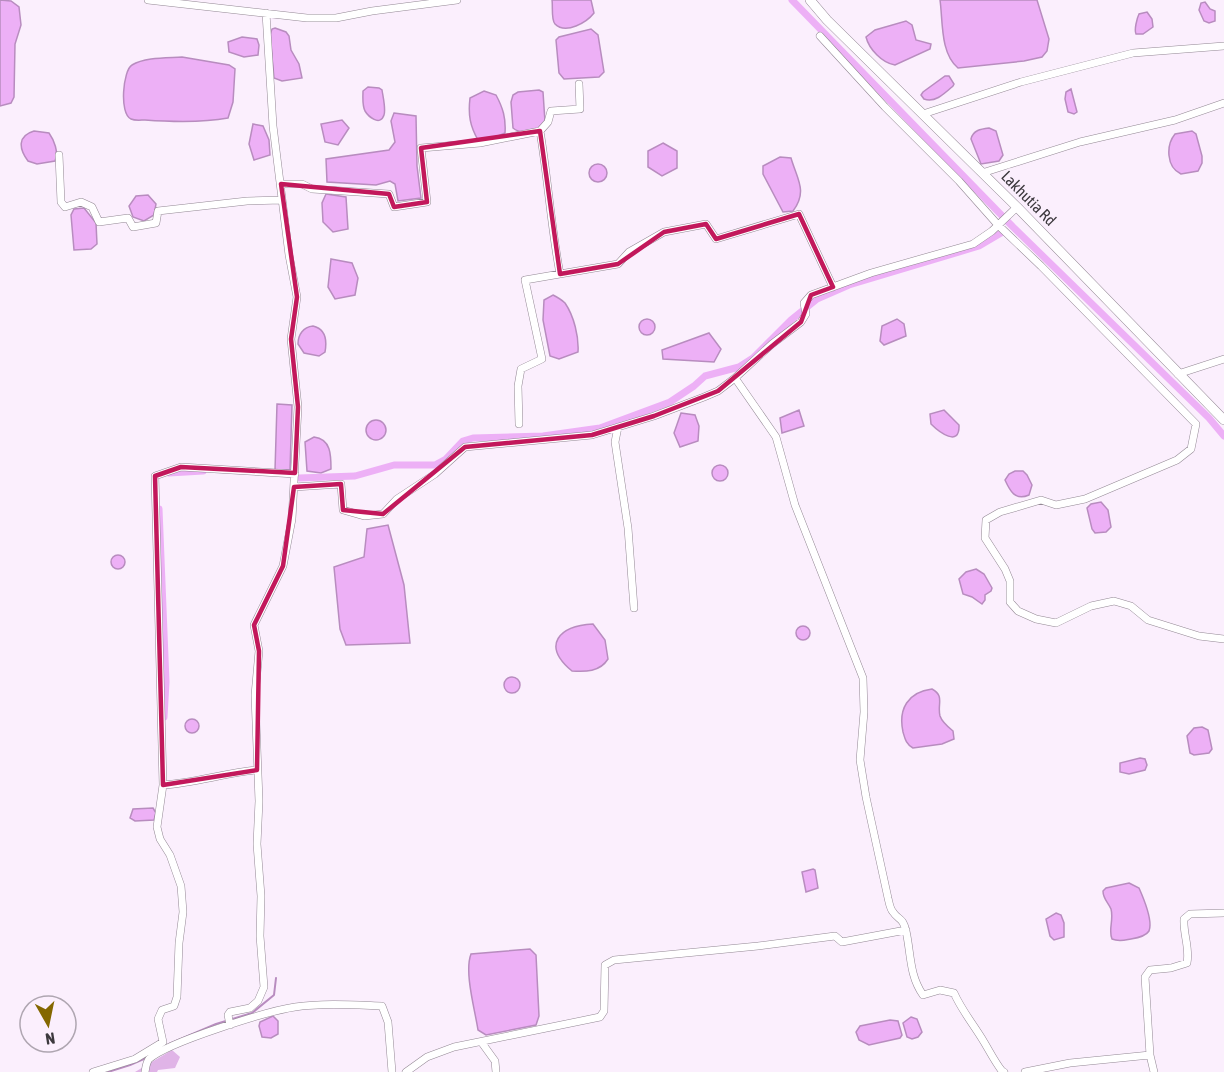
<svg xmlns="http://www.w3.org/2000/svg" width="1224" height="1072" font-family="'Asap Condensed',sans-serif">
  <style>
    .green { fill: #e0b4e7 }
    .water { fill: #edb0f6; stroke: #b88cbf; stroke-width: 1.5 }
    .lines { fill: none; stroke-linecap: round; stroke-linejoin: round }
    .stream { stroke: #b88cbf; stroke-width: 2 }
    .canal { stroke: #edb0f6; stroke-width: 7 }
    .minor-casing { stroke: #938894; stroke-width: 8 }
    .tertiary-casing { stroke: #938894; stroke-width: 10 }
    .minor { stroke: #fff; stroke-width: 7 }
    .tertiary { stroke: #fff; stroke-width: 9 }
    .marked { fill: none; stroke: #c2185b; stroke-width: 4.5; stroke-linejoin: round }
    .labels { text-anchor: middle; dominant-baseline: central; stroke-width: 4.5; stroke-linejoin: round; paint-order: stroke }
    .street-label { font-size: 16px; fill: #3d393e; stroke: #fbeffd }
  </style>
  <rect width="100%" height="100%" fill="#fbeffd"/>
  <path class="green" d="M172,1050L180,1057L175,1068L158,1070L157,1072H135Z"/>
  <path class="water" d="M0,0L11,1L19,7L21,25L15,44L14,97L11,103L0,106Z
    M552,0H591L594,13C587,22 566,35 555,24C551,20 553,6 552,0Z
    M940,0H1037L1049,39L1047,51L1042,57L1024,61L958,68C940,53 943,21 940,0Z
    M1205,2L1210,9L1215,11V21L1209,23L1204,21L1199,10L1201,3Z
    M1147,12L1152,19L1153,27L1143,34H1136C1134,30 1137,18 1139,14Z
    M906,21L912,25L916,40L931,44L930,49L895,65C882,63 869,49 866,37L875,30Z
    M275,28L286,32L289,36L291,50L299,64L302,78L282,81L274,78L270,35L272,29Z
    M591,29L598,35L604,72L599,77L564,79L559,73L556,40L559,37Z
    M242,37L257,39L259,45L258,55L244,57L229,52L228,42Z
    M182,57L229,65L235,69L233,102L228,118C201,123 173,122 145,120C141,120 135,121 131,119C119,114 123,70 132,65C145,57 167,58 182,57Z
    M945,76H949L954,84L953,86C944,94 935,103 924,99L921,95L923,92Z
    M368,87L379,88L382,90C383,97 386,109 384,115C380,127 368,116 365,111C362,105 363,97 363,91Z
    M1071,89L1077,112L1074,114L1068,112L1065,99L1066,92Z
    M539,90L543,92L545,122L540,129C531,131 521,135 513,128L511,102L513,95L518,92Z
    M484,91L496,95C503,108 506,118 505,133L491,139L478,140C470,126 468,115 470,98Z
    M394,113L416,116L417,166L421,198L398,201L395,184L390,181L376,185L327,182L326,159L389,150L395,142L391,121Z
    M342,120L349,128L338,145L325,142L321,124Z
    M253,124L263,126L269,140L270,155L254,160L249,144Z
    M989,128L996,131L1003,155L999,161L981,164L971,139C973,130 981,129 989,128Z
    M34,131L49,133C54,140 59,152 55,161L37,164L28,161C19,149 17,136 34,131Z
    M1192,131L1196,134L1202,156V163L1198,171L1181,174C1166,167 1166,145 1175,134Z
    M663,143L677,151V168L662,176L648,167V151Z
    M780,157L791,158C797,179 808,191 793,211L783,212L763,174V166Z
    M589 173a9 9 0 1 1 18 0a9 9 0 1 1-18 0Z
    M326,194L346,197L348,229L333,232L323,222L322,203Z
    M148,195L156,204L154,215L144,221L133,217L129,206L136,196Z
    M84,208L96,223L97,244L91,249L74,250L71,215L74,209Z
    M331,259L352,263L358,278L355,295L335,299L328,287Z
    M553,295C557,297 562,300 565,303C574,316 579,337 578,352L559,359L550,356L543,320L544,300Z
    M897,319L904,324L906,336L884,345L880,341L882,326Z
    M639 327a8 8 0 1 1 16 0a8 8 0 1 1-16 0Z
    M313,326C326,329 327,341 325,352L319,356L304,353L298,344C298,335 303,327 313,326Z
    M709,333L721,349L714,362L663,359L662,350Z
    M277,404L292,405L290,470H275Z
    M799,410L804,426L782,433L780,418Z
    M944,410L959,425C960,448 939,432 931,424L930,414Z
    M681,413L695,415L699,426L698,441L680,447L674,433Z
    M366 430a10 10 0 1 1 20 0a10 10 0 1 1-20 0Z
    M314,437C331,439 331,455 331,469L321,473L307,471L305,442Z
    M712 473a8 8 0 1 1 16 0a8 8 0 1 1-16 0Z
    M1015,471H1023L1027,475L1032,485L1029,495C1015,501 1010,491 1005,480L1009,474Z
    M1101,502L1108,510L1111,527L1106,532L1095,533L1092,529L1087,508L1091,504Z
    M388,525L404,585L410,643L346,645L340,629L334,567L364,557L367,529Z
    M111 562a7 7 0 1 1 14 0a7 7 0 1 1-14 0Z
    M976,569L984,574L992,588L991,591L985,595V600L982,604L972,597L963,594L959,579L966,572Z
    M593,624L605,640L608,659C600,672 585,672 572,671C541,645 559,626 593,624Z
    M796 633a7 7 0 1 1 14 0a7 7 0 1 1-14 0Z
    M504 685a8 8 0 1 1 16 0a8 8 0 1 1-16 0Z
    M932,689C945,696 937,704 940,716C942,722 948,727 953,731L954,739L942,744L913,748C906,744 905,739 903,732C898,709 908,692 932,689Z
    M185 726a7 7 0 1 1 14 0a7 7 0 1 1-14 0Z
    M1202,727L1208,730L1212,749L1209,753L1194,755L1190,753L1187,736L1194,728Z
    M1140,758L1145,759L1147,765L1145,770L1129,774L1120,772V763Z
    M153,808L156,813L154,820L135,821L130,818L133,809Z
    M813,869L815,870L818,888L806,892L802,872Z
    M1129,883L1139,888C1143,897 1153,921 1149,931C1146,936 1137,938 1131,939C1125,940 1119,942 1112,939C1108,930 1114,920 1111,909C1108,902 1103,899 1103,891L1106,888Z
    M1056,913L1061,915L1064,923V937L1054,940L1050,936L1046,919Z
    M530,949L536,955L539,1016L536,1025L486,1035L478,1030C475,1010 464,972 471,954Z
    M273,1016L278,1021V1034L271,1038L262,1037L259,1026L260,1022Z
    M911,1017L917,1019L922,1032L918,1037L912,1039L907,1037L903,1023Z
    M890,1020L898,1021L902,1035L900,1038L869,1045L859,1040L856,1032L860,1026Z"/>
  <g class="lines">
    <path class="stream" d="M169,1044L216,1024L252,1013L274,995L276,978
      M108,1072L130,1065L146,1058"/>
    <path class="canal" d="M792,0L1013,227L1209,418L1224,436
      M169,473L203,471
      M299,478L355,476L394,465H435L446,459L463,441L473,438L543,436L600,428L670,402L694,386L705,376L739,367L753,358L791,320L817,299L849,285L979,246L1001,233
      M159,509L166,682L164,717"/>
    <g class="minor-casing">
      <path id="minor" d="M148,0L307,18H336L372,11L457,0
        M820,36L885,107L959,181L998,225L1041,266L1196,424L1191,449L1177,460L1085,499L1056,505L1041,500L1000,512L986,520L985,538L1005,569L1010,581V602L1018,611L1036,619L1056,623L1091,606L1114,601L1131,606L1148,620L1199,636L1224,639
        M923,114L1021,82L1133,53L1224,46
        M59,155L61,202L65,207L81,202L92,207L99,222L128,218L133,227L156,223L158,211L247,201L282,200
        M982,173L1080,142L1175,120L1224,103
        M281,184H302L312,189L389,194L394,207L427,202L421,148L480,143L540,131
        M560,274C551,227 548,179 540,131L548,122L551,111L580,109L579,84
        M1178,374L1224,359
        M519,424L518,386L521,369L542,359L525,280L618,264L629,252L664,232L706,224L716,239L799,214L833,287
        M618,427L615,442L628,528L634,608
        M294,487L341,484L343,510L364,516L383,514L397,499L435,474L465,447L592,435L654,416L704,397L718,391L735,378
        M163,785C195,783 225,773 257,770
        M230,1025L228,1015L230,1012L250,1008L258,1001L264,987L260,936L261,896L257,844L259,801L255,695L259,651L254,625L283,566L292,519L298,407L291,339L297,297L289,255L273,126L266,13
        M482,1043L495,1061L496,1072
        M93,1072L135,1059L163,1042L158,1019L162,1010L174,1006L177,997L179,943L183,912L181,886L170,855L160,839L157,827L163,785L155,476L181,467L295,474
        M145,1072C146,1067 146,1063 149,1059C168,1042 268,1011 295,1007C324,1003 354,1005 382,1006L388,1022L392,1072
        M406,1072L427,1057L454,1047L600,1017L604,1011L605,965L614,960L758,946L835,936L842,942L906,930
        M1004,1072L1002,1071C995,1062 990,1052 984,1042C974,1025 962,1011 954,993L940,990L923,995C909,975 911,953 906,931C903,917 898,920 893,912C890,909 889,902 888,898L866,797L860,760L864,712L863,678L795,505L776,437L735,378L772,344L801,322L806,314L804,303L811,295L871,273L973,244L992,231L1017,207
        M1025,1072L1070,1063L1150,1055
        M1154,1072L1150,1055L1145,977L1150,970L1171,968L1187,963C1190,948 1183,934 1184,919L1190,914L1224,913"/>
    </g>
    <g class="tertiary-casing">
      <path id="tertiary" d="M810,0L827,20L1017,207L1224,420"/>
    </g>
    <use href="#minor" class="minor"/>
    <use href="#tertiary" class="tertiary"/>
  </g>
  <path class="marked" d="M540,131L560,274L618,264L664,232L706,224L716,239L799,214L833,287L811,295L801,322L718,391L654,416L592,435L465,447L383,514L343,510L341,484L294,487L283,566L254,625L259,651L257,770L163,785L155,476L181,467L295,473L298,407L291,339L297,297L281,184L389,194L394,207L427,202L421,148Z"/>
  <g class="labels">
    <g class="street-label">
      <text transform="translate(1029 198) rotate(45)">Lakhutia Rd</text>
    </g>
  </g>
  <g transform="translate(48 1024) rotate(171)"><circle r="28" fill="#fbeffd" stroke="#afa6b1" stroke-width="1.5"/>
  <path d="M0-4.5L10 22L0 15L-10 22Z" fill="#846700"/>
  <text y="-9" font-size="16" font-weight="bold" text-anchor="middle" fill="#3d393e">N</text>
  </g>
</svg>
